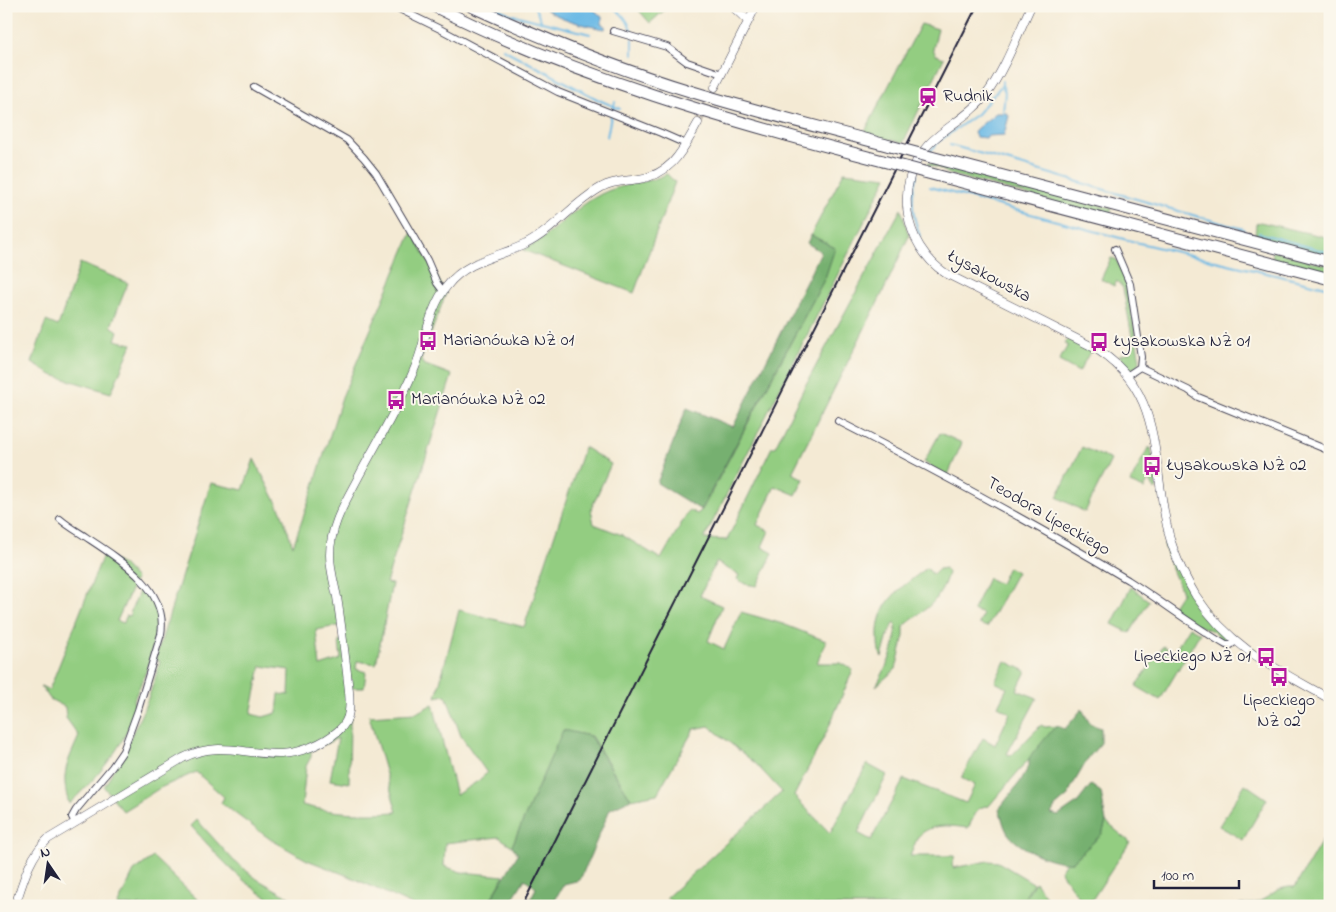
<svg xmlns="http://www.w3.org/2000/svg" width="1336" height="912" font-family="'Indie Flower',sans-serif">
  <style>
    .green { fill: #93cd81; stroke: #5a785e; fill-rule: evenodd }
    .forest { fill: #76b06f; stroke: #4c6955 }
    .water { fill: #6bb9e5; stroke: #466e90 }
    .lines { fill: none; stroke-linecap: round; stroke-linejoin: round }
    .stream { stroke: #6bb9e5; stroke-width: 2 }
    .tertiary-tunnel { stroke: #cac2b5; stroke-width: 8; stroke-dasharray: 8 4; stroke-linecap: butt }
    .minor-casing { stroke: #424052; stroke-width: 8 }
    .tertiary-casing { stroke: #424052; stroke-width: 9 }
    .motorway-casing { stroke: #424052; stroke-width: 13 }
    .minor { stroke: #fff; stroke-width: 6 }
    .tertiary { stroke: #fff; stroke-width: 8 }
    .motorway { stroke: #fff; stroke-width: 11 }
    .rail { stroke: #22223b; stroke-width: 2 }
    .motorway-bridge-casing { stroke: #424052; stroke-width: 13; stroke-linecap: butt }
    .motorway-bridge { stroke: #fff; stroke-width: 11 }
    .labels { text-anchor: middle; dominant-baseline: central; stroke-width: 4; stroke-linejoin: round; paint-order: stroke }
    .poi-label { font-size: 18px; fill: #22223b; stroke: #fbf7ec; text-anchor: start }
    .street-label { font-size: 18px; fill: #22223b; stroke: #fbf7ec }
  </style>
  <rect width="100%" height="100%" fill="#fbf7ec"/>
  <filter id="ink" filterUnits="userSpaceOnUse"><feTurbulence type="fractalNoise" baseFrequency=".02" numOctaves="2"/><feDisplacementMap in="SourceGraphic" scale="10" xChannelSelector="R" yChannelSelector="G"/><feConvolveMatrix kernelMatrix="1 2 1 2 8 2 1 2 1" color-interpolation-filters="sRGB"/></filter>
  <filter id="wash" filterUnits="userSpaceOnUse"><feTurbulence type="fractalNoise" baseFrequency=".0096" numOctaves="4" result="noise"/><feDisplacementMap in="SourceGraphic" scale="20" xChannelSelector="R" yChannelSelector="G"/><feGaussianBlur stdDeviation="1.12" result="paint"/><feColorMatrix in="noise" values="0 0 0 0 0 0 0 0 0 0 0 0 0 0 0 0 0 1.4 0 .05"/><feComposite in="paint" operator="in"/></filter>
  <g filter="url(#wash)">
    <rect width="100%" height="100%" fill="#f4ead4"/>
    <path class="green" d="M635,6H669L650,23Z
      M921,24L938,29L933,49L936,55L944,58L903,143L864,133Z
      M928,163L951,166L1112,208L1109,217L949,174L939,168L927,165Z
      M844,172L887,177L704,539L727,540L772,447H775L805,386L901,209L909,236L885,288L792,473L804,479L796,495L775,486L757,525L769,531L762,547L773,553L757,586L745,584L737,579L739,575L716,562L700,596L722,606L708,641L724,649L741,612L783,624L826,641L817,663H841L853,670L828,729L794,796L830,833L867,764L887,775L858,833L871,840L904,779L966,803L975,785L961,778L983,738L995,745L1010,713L998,706L1007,688L995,682L1005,661L1026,671L1017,690L1037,698L1007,754L1011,756L1041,725L1045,727L1057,726L988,807L985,806L978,809L968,828C952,826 931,822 918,837C915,842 913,850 910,856H955L952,864L953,868L988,861L998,862L1033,883L1022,902L1035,882L1053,906H680L666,898L782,792L756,764L709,726L694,729L657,794L631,799L591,736L563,731L512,846L499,837L445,843L444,866L461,872L504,876L487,906H414L351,877L307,860L270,839L221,803L224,797L196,772L160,788L123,811L104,787C126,747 149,706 160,661L155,660L211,483L243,490L254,459L281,511L293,546L313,489L342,397L412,232L446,293L421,360L423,364L452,375L386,583L392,584L376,664L357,661L356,669L366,672L364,688H351L353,706L350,721L349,783L330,780L338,738L311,751V757L306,766L302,805C334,814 364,814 397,812L369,716L416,713L433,704L456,795L478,781L487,773L461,736L446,695L436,697L459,610L524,627L584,447L611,464L591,509L594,524L622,535L661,559L689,510L697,514L702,510L825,278L835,248L811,235ZM343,625L344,640L339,641L341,659L320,666L316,630ZM261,666L290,670L289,695L279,694L277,713L263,717L251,714Z
      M667,174L675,182L634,293L523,250C552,235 573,208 601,194C622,183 646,184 667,174Z
      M1260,222L1330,238V257L1255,236L1256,224Z
      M1273,251L1330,266V275L1272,260Z
      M1111,258L1116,259L1127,284L1140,361L1135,368L1130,369L1119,355L1130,352L1133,342L1123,288L1117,281L1114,286L1101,279Z
      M80,263L128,283L111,326L118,331L115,340L132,344L111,393L52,375L32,363L46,321L58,326Z
      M1068,339L1091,350L1079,372L1059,361L1068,345L1065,343Z
      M940,433L962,443L947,477L924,462Z
      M1082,447L1111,460L1085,512L1057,497Z
      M1148,448H1151L1157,488L1155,490L1149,479L1144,489L1130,483Z
      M1167,542C1181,578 1204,613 1230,641L1228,642L1223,641L1213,631L1197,625L1171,609L1182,592L1171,567L1164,544Z
      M103,555L123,565L136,579L117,621L124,623L126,615L129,616L140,589L145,590L153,600L160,617L148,667L133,702L137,704C125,747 101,773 69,804C60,773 67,764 79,736L66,718L65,707L50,699L41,686L49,690Z
      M1008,567L1017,572L987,627L979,624L983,614L973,610L988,578L1000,584Z
      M927,568L933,575L939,569L945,568L948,573C939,604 927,607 904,626V636L896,669L876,686C887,667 899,643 895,622L889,632L882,657C878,651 878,644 878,638C876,602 902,587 927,568Z
      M1131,587L1149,601L1130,633L1112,624Z
      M1189,627L1200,633L1160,700L1136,686L1163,646L1173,653Z
      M1245,784L1267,799L1243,840L1219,826Z
      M197,820L234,861L257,879L292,899L290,906C254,900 214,851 191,826Z
      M1106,822L1130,842L1088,906H1085L1060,871L1066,862H1072L1102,834Z
      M1322,841L1330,844V906H1234C1242,904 1252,905 1258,902C1273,896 1276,886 1295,887Z
      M153,857L204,906H117L134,871Z"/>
    <path class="forest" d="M811,235L835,248L825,278L701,510L657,483L685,412L687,408L733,427L821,252L807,243Z
      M1082,709L1090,724L1101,728V743L1089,757L1071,788L1068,796L1055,807L1051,814L1058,816L1077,803L1091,785L1101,792L1106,822L1102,834L1072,862C1054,864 1016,848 1007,832C1003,825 1002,817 999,809L1020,782L1029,766V758L1053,729L1057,726L1065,729Z
      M563,730L590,736L631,799L610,809L580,880L564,884L551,906H527L536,888L525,879L508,906H487L518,854L512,846Z"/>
    <path class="water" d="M544,6H590L602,17V24L606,26L605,29C591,27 552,18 544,6Z
      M996,113H1007L1009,116L1004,135L987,136L986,138L976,137L974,133L976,129Z"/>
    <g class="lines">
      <path class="stream" d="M493,6L510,14L590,34
        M534,6L541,20
        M611,6C622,13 628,20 632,32
        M503,49L599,100L620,109
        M633,54V39
        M1002,81V85L1005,92L1003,113
        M613,110L615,102
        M607,137L611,116
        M950,145C1048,172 1145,203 1244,229
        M929,153L938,142L977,114L1002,85
        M917,175C910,195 912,216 920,236
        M930,187L1135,242L1330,288
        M1259,233L1330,253"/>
    </g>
  </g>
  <g filter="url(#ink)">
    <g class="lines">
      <path class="tertiary-tunnel" d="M698,123L715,87"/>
      <g class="minor-casing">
        <path id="minor" d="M393,6L440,29L558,92L661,133L686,144
          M613,31L667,47L687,62L722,74
          M254,87L347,140L364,158L376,173L403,219L427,260L437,283L443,291
          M1115,249L1130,284L1141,357L1140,367L1128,375
          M1140,367L1188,390L1198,397L1330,451
          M838,421C936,471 1033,523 1128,580C1161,601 1192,625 1226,645H1231L1236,641
          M60,519C68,526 77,531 86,537C118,558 169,589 161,634L138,710L123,751L112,767L76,810L72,817L75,823"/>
      </g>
      <g class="tertiary-casing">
        <path id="tertiary" d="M732,6L748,21
          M1031,6C1017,36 1005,69 986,95C970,116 946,126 928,145C893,183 903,244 945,273L1091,346C1164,387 1151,456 1167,526C1172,551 1183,574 1196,596C1231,649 1277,669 1330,699
          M715,87L756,6
          M15,906C23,882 29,857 48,839L183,758C217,740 245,755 281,754C300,753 323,744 338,731C344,726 348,719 349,711C351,699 348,685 347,673C344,648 341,623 337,597C334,583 330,569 330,555C330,525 346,501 359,476C378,440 401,403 416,365C426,340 429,308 447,286C467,260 498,257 526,244C554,230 574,202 602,187C612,181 627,181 639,179C673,174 683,149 698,123"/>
      </g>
      <g class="motorway-casing">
        <path id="motorway" d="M434,6C577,78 729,121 883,161
          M471,6C543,39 617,69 693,92C758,112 824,128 890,146
          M931,157L1330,262
          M924,172L1330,279"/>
      </g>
      <use href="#minor" class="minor"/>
      <use href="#tertiary" class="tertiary"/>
      <use href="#motorway" class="motorway"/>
      <path class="rail" d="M522,906L977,6"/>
      <g class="motorway-bridge-casing">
        <path id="motorway-bridge" d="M890,146L931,157
          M883,161L924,172"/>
      </g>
      <use href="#motorway-bridge" class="motorway-bridge"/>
    </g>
  </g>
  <defs>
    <g id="station-bare" transform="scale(1.5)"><path d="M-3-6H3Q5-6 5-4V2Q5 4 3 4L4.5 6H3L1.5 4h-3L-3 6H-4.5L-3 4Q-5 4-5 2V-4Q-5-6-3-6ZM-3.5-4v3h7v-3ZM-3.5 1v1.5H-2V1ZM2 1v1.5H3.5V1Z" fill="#b5179e" stroke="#fbf7ec" stroke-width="2.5" paint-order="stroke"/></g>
    <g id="bus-bare" transform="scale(1.5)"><path d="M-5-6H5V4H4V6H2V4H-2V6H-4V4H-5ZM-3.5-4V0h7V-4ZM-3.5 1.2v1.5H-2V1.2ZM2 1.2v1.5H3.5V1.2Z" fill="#b5179e" stroke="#fbf7ec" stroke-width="2.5" paint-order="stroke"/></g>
  </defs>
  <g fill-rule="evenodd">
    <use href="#station-bare" x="928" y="97"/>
    <use href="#bus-bare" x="428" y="341"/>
    <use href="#bus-bare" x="1099" y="342"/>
    <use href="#bus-bare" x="396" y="400"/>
    <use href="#bus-bare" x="1152" y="466"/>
    <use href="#bus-bare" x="1266" y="657"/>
    <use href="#bus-bare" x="1279" y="677"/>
  </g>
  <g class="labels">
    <g class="poi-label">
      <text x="943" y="97">Rudnik</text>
      <text x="443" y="341">Marianówka NŻ 01</text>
      <text x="1114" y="342">Łysakowska NŻ 01</text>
      <text x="411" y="400">Marianówka NŻ 02</text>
      <text x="1167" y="466">Łysakowska NŻ 02</text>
      <text x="1251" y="657" text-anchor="end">Lipeckiego NŻ 01</text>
      <text x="1279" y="701" text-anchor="middle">Lipeckiego<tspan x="1279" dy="21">NŻ 02</tspan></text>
    </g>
    <g class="street-label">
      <text transform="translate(989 277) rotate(28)">Łysakowska</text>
      <text transform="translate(1048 517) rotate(30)">Teodora Lipeckiego</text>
    </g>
  </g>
  <rect width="1336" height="912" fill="none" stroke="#fbf7ec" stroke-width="25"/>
  <g transform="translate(48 864) rotate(347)" stroke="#fbf7ec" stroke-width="4" paint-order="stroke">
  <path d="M0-4L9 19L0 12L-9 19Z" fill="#22223b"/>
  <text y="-8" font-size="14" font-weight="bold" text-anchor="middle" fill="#22223b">N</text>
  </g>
  <path d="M1154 880v8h85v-8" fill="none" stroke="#22223b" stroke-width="2.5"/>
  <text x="1161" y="880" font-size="15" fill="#22223b" stroke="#fbf7ec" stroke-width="4" paint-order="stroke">100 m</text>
</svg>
